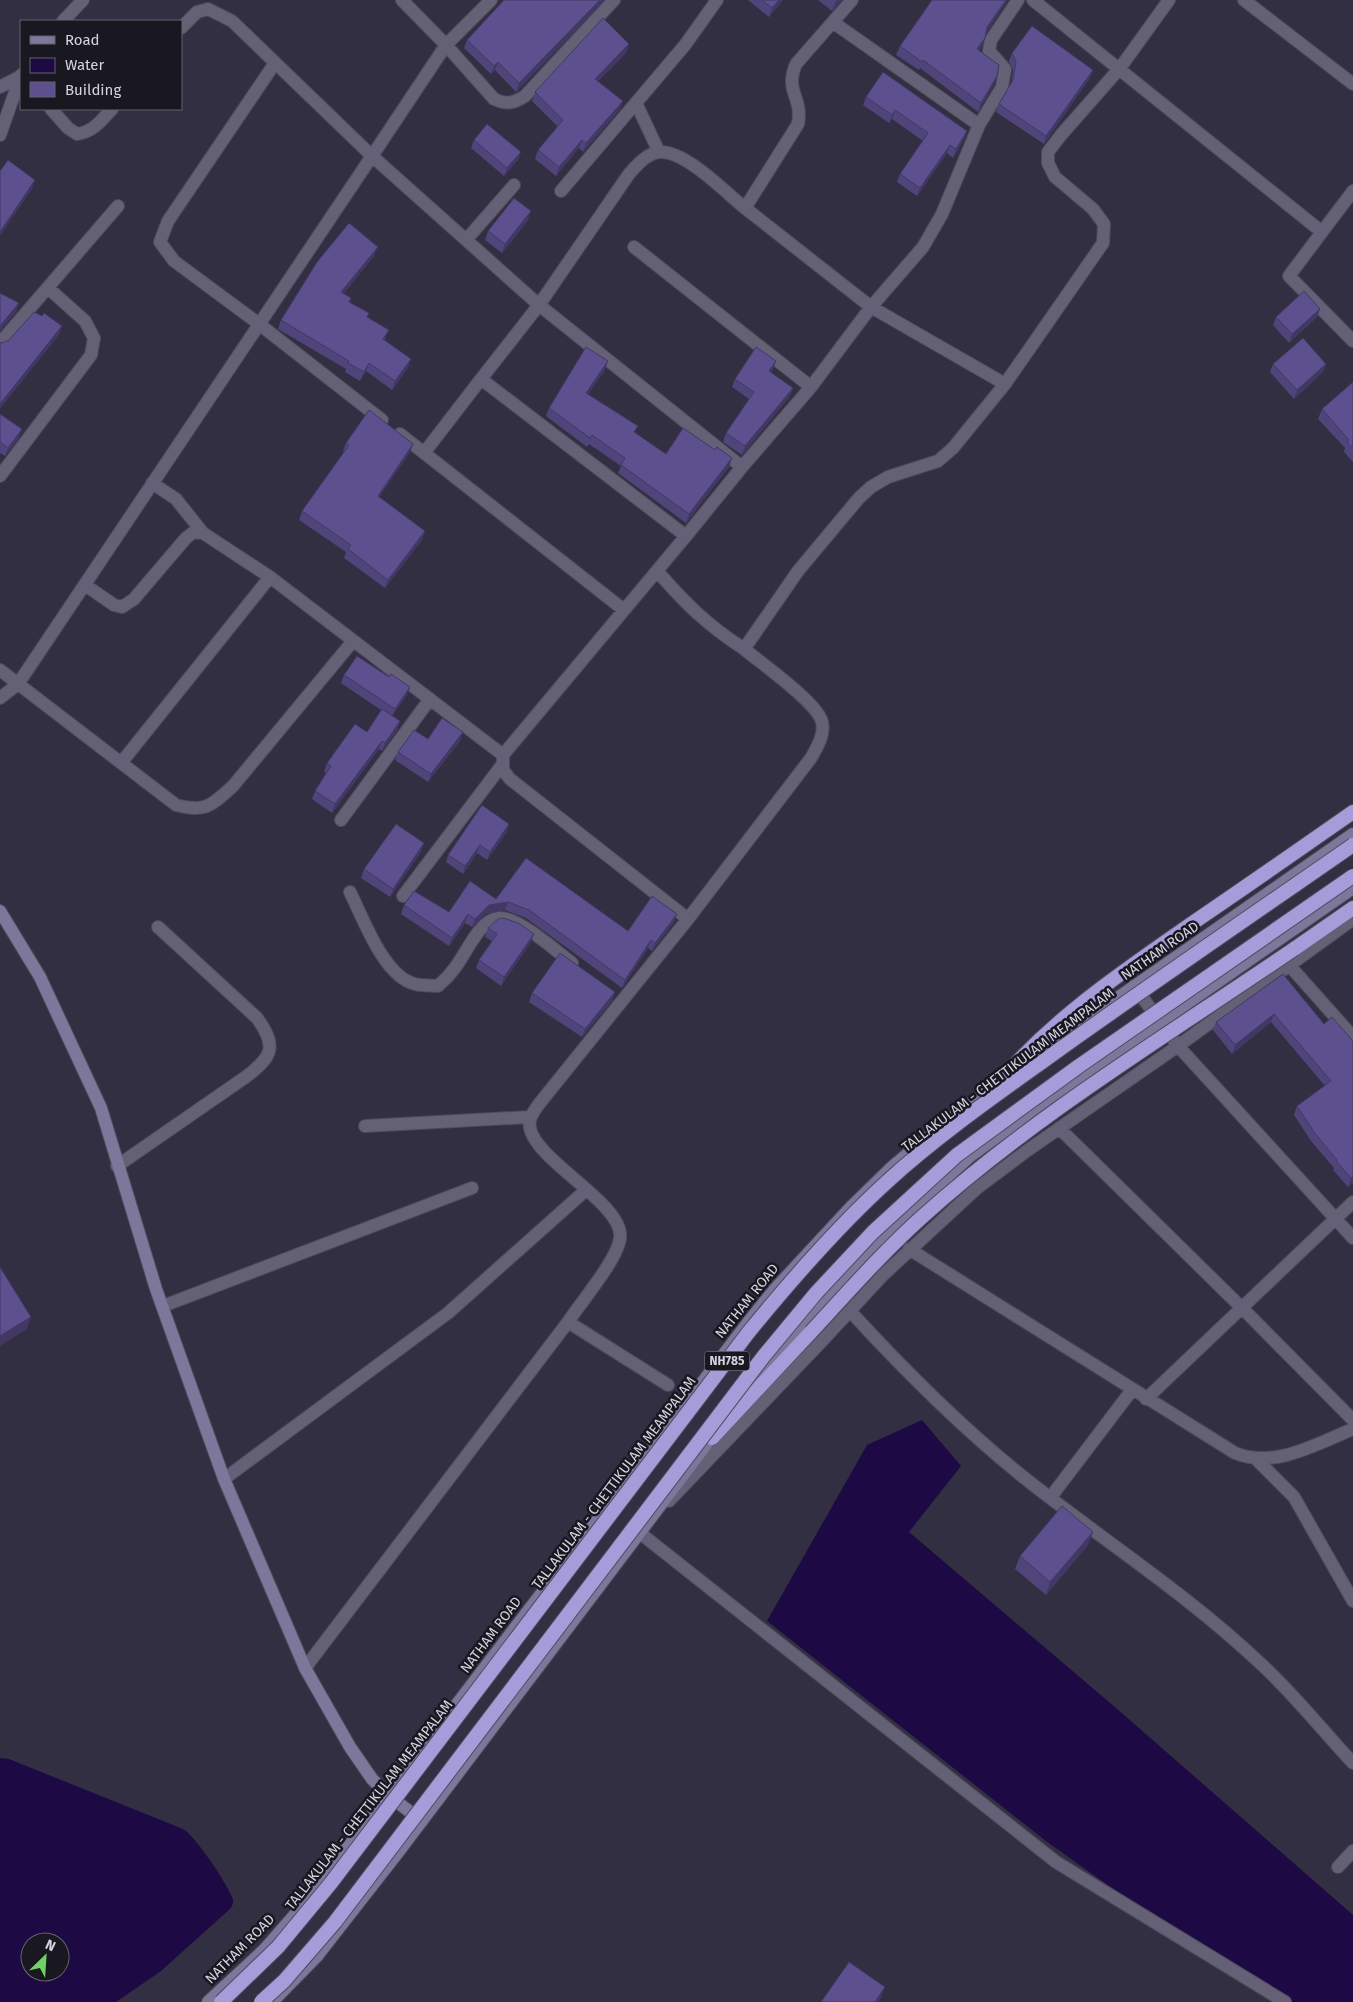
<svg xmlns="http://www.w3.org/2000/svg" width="1353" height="2002" font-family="'Fira Sans',sans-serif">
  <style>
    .water { fill: #1d0943; fill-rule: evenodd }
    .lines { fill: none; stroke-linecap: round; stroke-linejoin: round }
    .minor-casing { stroke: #4f4b5c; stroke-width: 14 }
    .secondary-casing { stroke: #4f4b5c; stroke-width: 14 }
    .trunk-casing { stroke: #4f4b5c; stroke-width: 16 }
    .minor { stroke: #646176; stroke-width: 12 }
    .secondary { stroke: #7d779c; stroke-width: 12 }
    .trunk { stroke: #a69cda; stroke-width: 14 }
    .trunk-bridge-casing { stroke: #4f4b5c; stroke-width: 16; stroke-linecap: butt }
    .trunk-bridge { stroke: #a69cda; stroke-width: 14 }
    .wall { fill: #50457b }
    .shaded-wall { fill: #413864 }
    .building { fill: #5d508f; stroke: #413864 }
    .labels { text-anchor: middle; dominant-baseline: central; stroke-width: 5; stroke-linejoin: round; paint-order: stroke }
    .shield { fill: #191821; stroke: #9d9ca7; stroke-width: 1 }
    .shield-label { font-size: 12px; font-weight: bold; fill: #d6d4e1 }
    .street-label { font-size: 14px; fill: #d6d4e1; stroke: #191821 }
  </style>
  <rect width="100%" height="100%" fill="#312f41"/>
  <path class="water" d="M922,1420L961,1466L909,1532L1116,1708L1353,1915V2002H1286L1172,1931L1046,1841L767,1621L867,1445Z
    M0,1758L9,1759L183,1829C197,1838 225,1881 232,1897C234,1901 233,1904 231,1908L161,1971L116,2002H0ZM30,1942H60V1972H30Z"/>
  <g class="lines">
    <g class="minor-casing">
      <path id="minor" d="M402,0L446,45L491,0
        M852,0L796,64C784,92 803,96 798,124L745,208L871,307L923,247L942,214L979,125L1002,87L1005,69L989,51L991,40L1018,0
        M1033,0L1322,232L1289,276L1353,341
        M1244,0L1353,84
        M63,21L83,0
        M834,23L979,125
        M181,28L197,12L208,9L232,21L372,156L446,45L494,99C507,105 514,103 525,96L614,0
        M275,63L168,221L160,242L174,261L259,324L382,420
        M0,87L21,76
        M636,103L659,152
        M51,109L68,128L77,134C93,132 101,121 112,109
        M0,135L21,75
        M561,191L685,45L717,0
        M1322,232L1353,191
        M466,240L514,185
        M634,247L811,387
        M0,343L118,206
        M400,434L624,610
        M424,453L481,379
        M742,467L539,305L629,174C637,165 647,153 660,152C686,151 725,192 745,208
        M0,476L91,355L94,338L85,321L48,288
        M152,483L176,499L203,533
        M657,571C687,605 706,624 744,649
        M85,585L114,605L122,607L134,599L186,538L194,532L203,533L270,577L503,755L686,536
        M0,670L176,805C206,813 212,805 233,786L353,641
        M0,698L18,684L372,156L539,305L481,379L686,536L742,467L811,387L871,307L1005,384L1103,243L1104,224L1093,209L1055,177L1048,163V152L1061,135L1120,68L1169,0
        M503,755V770L510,779L688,919L539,1104C534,1111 528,1119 530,1128C536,1161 625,1205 620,1238C618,1259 581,1302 568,1322L668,1385
        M121,763L270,577
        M341,820L430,699
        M350,892C363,918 384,977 415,984C422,986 431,985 438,986C460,967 463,952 479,931C484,925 492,917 501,918C521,919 556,951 572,963
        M403,896L502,765
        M688,919L811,758C817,747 825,735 822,722C818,703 761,663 744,649L798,571L859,498L871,487L888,477L938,461L953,448L1005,384
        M1289,965L1353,1037
        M1134,986L1178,1046L1353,1238
        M365,1126L530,1117
        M1059,1128L1242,1308L1353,1420
        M117,1166L247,1076C273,1056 277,1046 257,1018L158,927
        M909,1249L1235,1453C1275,1469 1316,1444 1353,1429
        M163,1306L472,1188
        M850,1311C904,1370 960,1426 1022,1476C1101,1539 1186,1593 1260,1663C1294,1694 1322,1730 1353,1763
        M1146,1399L1353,1202
        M1255,1458L1294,1497L1353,1601
        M224,1479L448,1313L586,1190
        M1050,1498L1132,1390
        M669,1501L822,1341L883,1275L976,1189L1028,1150L1178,1046L1353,919
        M640,1533L1056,1862L1285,2002
        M305,1668L568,1322
        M1338,1867L1353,1851"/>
    </g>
    <g class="secondary-casing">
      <path id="secondary" d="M0,911L40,977L101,1108L156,1289L224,1479L305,1668L350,1747L372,1779L388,1795L422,1821
        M746,1394L806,1318L870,1248L969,1157L1038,1107L1353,888
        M208,2002L264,1950L306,1902L750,1320L775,1289L850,1208L892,1167L937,1129L1040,1052L1353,834
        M272,2002L317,1956L399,1851L718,1429"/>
    </g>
    <g class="trunk-casing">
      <path id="trunk" d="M1294,949L1353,908
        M1001,1080C1056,1016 1125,970 1194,922C1247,886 1300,849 1353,812
        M712,1438L811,1332"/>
    </g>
    <use href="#minor" class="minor"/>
    <use href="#secondary" class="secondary"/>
    <use href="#trunk" class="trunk"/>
    <g class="trunk-bridge-casing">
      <path id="trunk-bridge" d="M811,1332C847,1293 882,1253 922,1217C1035,1115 1168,1035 1294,949
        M221,2002L278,1947L331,1883L748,1333C792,1279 837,1227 889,1180C942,1132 1002,1091 1060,1049C1157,980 1255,913 1353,845
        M261,2002L284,1981L335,1922L763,1357L816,1293L873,1232L957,1155L1079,1066L1353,876"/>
    </g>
    <use href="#trunk-bridge" class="trunk-bridge"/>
  </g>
  <path class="wall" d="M504,0H605L516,92L495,70L491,74L464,48L467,40Z
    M748,0H783L769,17Z
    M818,0H842L832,11Z
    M1007,1L986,33L982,46L979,51L994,84L978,112L920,68L919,70L896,55L900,46Z
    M626,53L598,81L620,109L583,152L579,148L556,176L535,159L538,150L558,127L532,101L535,92Z
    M1012,53L1093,70L1090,78L1044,144L996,112L999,104L1011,84L1013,70L1009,61Z
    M866,97L967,131L964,139L953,158L947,153L917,196L897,182L900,174L923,141L892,119L889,123L863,105Z
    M474,140L518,160L504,176L471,148Z
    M528,220L502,253L485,240L488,231Z
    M374,256L343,294L351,298L350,302L386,338L384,340L408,368L392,390L366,371L360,381L345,372L346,369L278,329L281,320Z
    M1320,309L1317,317L1289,343L1273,325L1276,317Z
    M776,361L773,369L771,373L793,388L790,396L742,455L723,442L726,433L749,399L732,387L735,379Z
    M1273,364H1326L1323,372L1294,399L1270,372Z
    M605,370L588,394L635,433L666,454L729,467L686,523L618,473L621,466L589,444L587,447L546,416L549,408Z
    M1353,382V462L1344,452L1345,448L1318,419L1322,409Z
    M0,414L19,438L5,456L0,453Z
    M346,443L413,444L410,452L379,497L422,540L385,588L344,558L346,552L299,520L302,511L344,452L343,451Z
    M344,675L407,695L392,716L400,721L397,730L382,751L379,749L332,813L312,799L315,791L326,773L324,772L327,763L367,732L381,710L341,683Z
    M463,732L460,741L428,782L395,760L398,752L428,739Z
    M507,832L487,860L477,853L463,874L446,862L448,855Z
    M424,843L421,852L390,897L361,878L364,869Z
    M496,899L628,931L674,922L652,951L648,948L622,988L526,918L505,910L486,914L472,927L465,923L449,946L401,914L404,905L449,912Z
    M488,928L531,942L501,986L476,968L479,960L492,941L485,937Z
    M1283,974L1324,1024L1353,1183L1348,1187L1333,1170L1334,1168L1311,1141L1294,1115L1297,1106L1325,1086L1271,1022L1232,1054L1213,1030L1216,1022Z
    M615,992L612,1001L582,1037L529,1002L532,993Z
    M1088,1545L1046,1595L1015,1569L1020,1556Z"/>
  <path class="shaded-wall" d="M600,0H605L516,92L519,83Z
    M779,0H783L769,17L772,8Z
    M837,0H842L832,11L835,3Z
    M1006,0H1008L984,35L987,27Z
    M985,38L982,46L973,58L977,49Z
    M629,44L626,53L592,87L595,79Z
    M498,62L495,70L491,74L494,66Z
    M1093,70L1090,78L1044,144L1046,136Z
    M997,76L994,84L978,112L981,103Z
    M623,101L620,109L583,152L586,143Z
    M895,110L892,119L889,123L892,115Z
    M967,131L964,139L953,158L956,149Z
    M582,140L579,148L556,176L559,167Z
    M950,145L947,153L917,196L920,188Z
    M521,152L518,160L504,176L507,168Z
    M35,180L32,189L0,236V232Z
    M531,211L528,220L502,253L505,244Z
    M378,247L374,256L338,301L341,292Z
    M19,303L16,312L0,331V326Z
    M1320,309L1317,317L1289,343L1292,334Z
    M62,326L59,335L0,409V404Z
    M411,359L408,368L392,390L395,381Z
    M608,361L605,370L583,402L586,393Z
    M776,361L773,369L766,380L769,371Z
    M369,363L366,371L360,381L364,372Z
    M1326,364L1323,372L1294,399L1297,390Z
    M793,388L790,396L742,455L745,446Z
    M22,429L19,438L5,456L8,448Z
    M413,444L410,452L374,504L378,496Z
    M732,458L729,467L686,523L689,514Z
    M425,531L422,540L385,588L388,580Z
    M410,687L407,695L391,717L395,709Z
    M400,721L397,730L382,751L385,743Z
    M463,732L460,741L428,782L431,774Z
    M382,741L379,749L332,813L335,804Z
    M509,824L507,832L487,860L490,852Z
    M424,843L421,852L390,897L393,889Z
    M480,845L477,853L463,874L465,866Z
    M508,902L505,910L486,914L472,927L475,919L489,905Z
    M468,914L465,923L449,946L452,938Z
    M677,914L674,922L652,951L655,943Z
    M534,934L531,942L501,986L504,977Z
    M651,940L648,948L622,988L625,980Z
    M615,992L612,1001L582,1037L585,1029Z
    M1274,1014L1271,1022L1232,1054L1235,1045Z
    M1353,1177V1183L1348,1187L1351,1178Z
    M31,1317L27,1329L0,1346V1336Z
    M1093,1532L1088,1545L1046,1595L1050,1582Z
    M885,1987L879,2002H875Z"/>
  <path class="building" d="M504,0H600L519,83L498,62L494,66L467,40Z
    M762,0H779L772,8Z
    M932,0H1006L987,27L985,38L977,49L999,65L997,76L981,103L923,60L922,62L900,46Z
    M603,18L629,44L595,79L623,101L586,143L582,140L559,167L538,150L563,120L535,92Z
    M1032,26L1093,70L1046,136L999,104L1013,80L1016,62L1012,53Z
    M883,72L967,131L956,149L950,145L920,188L900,174L928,133L895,110L892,115L866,97Z
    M487,124L521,152L507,168L474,140Z
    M8,160L35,180L0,232V171Z
    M514,198L531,211L505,244L488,231Z
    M349,223L378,247L341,292L351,298L349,302L369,313L367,317L389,330L383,339L411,359L395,381L369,363L364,372L348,363L349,361L281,320L317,262Z
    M1304,291L1320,309L1292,334L1276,317Z
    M0,293L19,303L0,326Z
    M34,312L42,316L44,313L62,326L0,404V342L2,343L9,340Z
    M1303,338L1326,364L1297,390L1273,364Z
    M586,347L608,361L586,393L638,426L634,432L666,454L683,428L715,450L717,447L732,458L689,514L621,465L625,458L592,435L590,438L549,408Z
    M756,347L776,361L769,371L793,388L745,446L726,433L754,392L735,379Z
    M1353,382V448L1347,442L1349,440L1322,409Z
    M369,410L413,444L378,496L425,531L388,580L348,549L351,545L302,511L349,445L346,443Z
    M0,414L22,429L8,448L0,442Z
    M357,656L389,677L391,674L410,687L395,709L344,675Z
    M382,709L400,721L385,743L382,741L335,804L315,791L331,766L327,763L355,724L367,732Z
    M442,718L463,732L431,774L398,752L414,730L428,739Z
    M482,805L509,824L490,852L480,845L465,866L448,855Z
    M396,824L424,843L393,889L364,869Z
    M526,858L628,931L652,896L677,914L655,943L651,940L625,980L529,910L508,902L489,905L475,919L468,914L452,938L404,905L414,891L449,912L470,881L496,899Z
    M504,918L520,924L534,934L504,977L479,960L497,934L488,928L498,919Z
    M560,953L615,992L585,1029L532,993Z
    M1283,974L1324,1024L1332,1017L1353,1041V1177L1351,1178L1336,1161L1337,1160L1314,1132L1297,1106L1331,1081L1274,1014L1235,1045L1216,1022Z
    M0,1267L31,1317L0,1336Z
    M1062,1506L1093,1532L1050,1582L1020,1556Z
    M849,1962L885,1987L875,2002H821Z"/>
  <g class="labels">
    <rect class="shield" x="704.5" y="1351.5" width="45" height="19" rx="4"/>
    <g class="shield-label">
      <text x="727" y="1361">NH785</text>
    </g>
    <g class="street-label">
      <text transform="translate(1160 951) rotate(-35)">NATHAM ROAD</text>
      <text transform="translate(1008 1070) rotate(-37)">TALLAKULAM - CHETTIKULAM MEAMPALAM</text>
      <text transform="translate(747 1301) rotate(-51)">NATHAM ROAD</text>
      <text transform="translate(614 1483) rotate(-53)">TALLAKULAM - CHETTIKULAM MEAMPALAM</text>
      <text transform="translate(491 1635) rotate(-53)">NATHAM ROAD</text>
      <text transform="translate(369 1805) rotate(-52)">TALLAKULAM - CHETTIKULAM MEAMPALAM</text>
      <text transform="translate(240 1949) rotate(-45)">NATHAM ROAD</text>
    </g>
  </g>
  <rect x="20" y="20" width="162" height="90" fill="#191821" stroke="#65636e"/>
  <rect x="30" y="36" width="25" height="8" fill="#7d779c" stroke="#65636e"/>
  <text x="65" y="45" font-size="15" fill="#d6d4e1">Road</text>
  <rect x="30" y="58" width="25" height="15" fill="#1d0943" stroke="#65636e"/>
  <text x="65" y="70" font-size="15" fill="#d6d4e1">Water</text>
  <rect x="30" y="82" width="25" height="15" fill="#5d508f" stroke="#65636e"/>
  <text x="65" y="95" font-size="15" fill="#d6d4e1">Building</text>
  <g transform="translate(45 1957) rotate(25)"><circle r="24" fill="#191821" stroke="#65636e"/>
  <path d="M0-4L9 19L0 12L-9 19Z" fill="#6ed361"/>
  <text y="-8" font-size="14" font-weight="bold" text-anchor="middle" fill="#d6d4e1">N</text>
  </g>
</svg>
